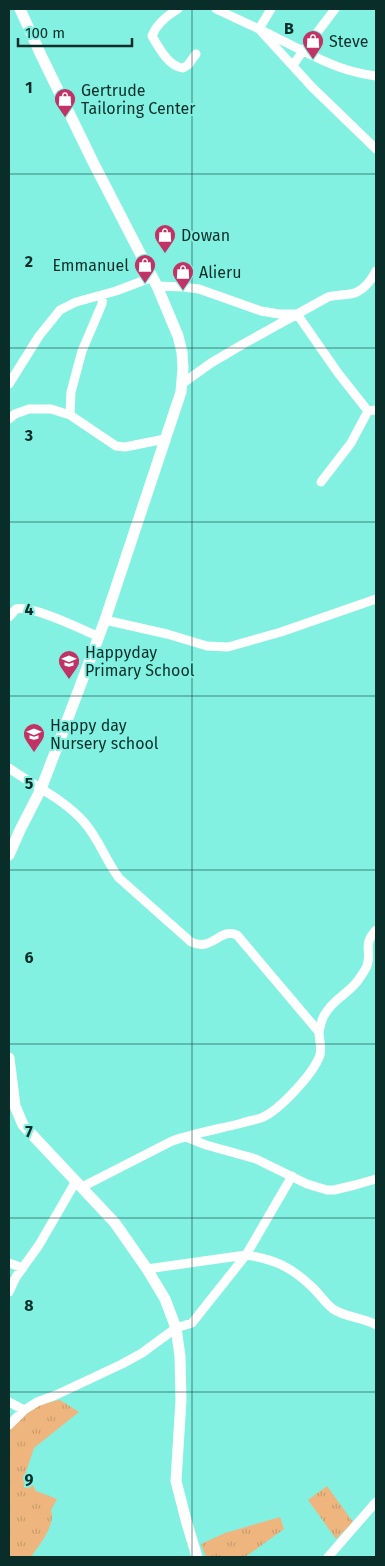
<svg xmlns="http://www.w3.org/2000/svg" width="385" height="1566" font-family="'Fira Sans',sans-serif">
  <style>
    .grass { fill: url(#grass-tufts) }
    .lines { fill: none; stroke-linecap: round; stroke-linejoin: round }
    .minor { stroke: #fff; stroke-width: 9 }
    .tertiary { stroke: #fff; stroke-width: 11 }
    .grid { fill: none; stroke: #092e2a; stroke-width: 1; stroke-opacity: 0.55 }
    .labels { text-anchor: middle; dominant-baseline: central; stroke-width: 4; stroke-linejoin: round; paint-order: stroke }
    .poi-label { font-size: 16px; fill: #092e2a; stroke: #82f1e2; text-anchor: start }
    .grid-label { font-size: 16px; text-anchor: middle; font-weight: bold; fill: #092e2a; stroke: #82f1e2; stroke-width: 4; stroke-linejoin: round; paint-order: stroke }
  </style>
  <defs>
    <pattern id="grass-tufts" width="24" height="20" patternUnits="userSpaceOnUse" patternTransform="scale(1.25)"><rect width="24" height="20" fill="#eeb57f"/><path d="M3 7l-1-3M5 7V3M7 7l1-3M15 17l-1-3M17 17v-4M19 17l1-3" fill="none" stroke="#cb9c6e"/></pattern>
  </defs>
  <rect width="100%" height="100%" fill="#82f1e2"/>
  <path class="grass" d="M60,1400L79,1412L34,1448L26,1472L36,1491L57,1499L51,1510C56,1525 40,1544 31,1557H9V1428L10,1425L40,1404Z
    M327,1486L353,1522L336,1539L308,1500Z
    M280,1517L284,1529L248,1555L242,1557H206L201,1544L225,1533Z"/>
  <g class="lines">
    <path class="minor" d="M178,9C168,15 156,25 152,36C159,48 169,67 183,68L188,65L196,54
      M216,9L259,29L312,87L376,149
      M271,9L259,29L303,51L335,9
      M293,65L303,51C329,64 347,72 376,76
      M157,286L183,287L199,289L261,311L279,314H297L338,373L368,411L376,410
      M183,383L211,363L245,343L328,297C337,294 349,296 357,292C365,288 372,279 376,271
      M9,384L39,336L60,310L76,302L116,291L153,277
      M70,415L71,392L82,351L102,304L103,295
      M9,419L15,414L29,409H51L70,415L116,446L125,447L165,439
      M321,482L351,443L368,411
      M9,617L16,609C33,605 81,629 99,637
      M105,620L167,634L207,646L228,647L281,632L376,599
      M9,768C34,786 64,799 84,822C99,839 106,861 119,878L191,942C213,952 220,927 237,935L319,1032
      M186,1137L206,1145L256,1159L307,1184L327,1190H334L355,1185L376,1179
      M82,1187L172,1141C195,1133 219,1129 242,1123C248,1121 255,1120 261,1118C279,1111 314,1073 320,1055C322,1047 319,1040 319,1032C320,1027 322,1018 325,1014C333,999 350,993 359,979C362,975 365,970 367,966C372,950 362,945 376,930
      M9,1263L23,1268
      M147,1269L246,1255C274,1259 291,1267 311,1286C319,1293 324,1302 333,1309C346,1318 363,1317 376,1325
      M9,1292L16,1277L39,1245L76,1181
      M9,1402L24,1410
      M9,1425L24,1410L37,1402L56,1395L122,1364L142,1353L176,1328L192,1323L246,1255L292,1176
      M328,1557L376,1502"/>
    <path class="tertiary" d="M9,855L20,830L41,789L56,750L105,620L181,392L183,368L182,352L178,336L157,286L93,162L40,53L20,9
      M9,1058L15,1106L23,1125L115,1223L147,1269L165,1299L176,1328L180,1356L181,1400L176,1481L186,1520L197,1557"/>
  </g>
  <path class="grid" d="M192,9V1557M9,174H376M9,348H376M9,522H376M9,696H376M9,870H376M9,1044H376M9,1218H376M9,1392H376"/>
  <defs>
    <g id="shop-pin" transform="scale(1.125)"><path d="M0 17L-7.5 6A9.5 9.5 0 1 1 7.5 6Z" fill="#c03364" stroke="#82f1e2"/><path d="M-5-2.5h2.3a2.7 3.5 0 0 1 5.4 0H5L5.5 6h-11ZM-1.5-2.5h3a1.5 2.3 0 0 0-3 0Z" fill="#fff"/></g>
    <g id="school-pin" transform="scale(1.125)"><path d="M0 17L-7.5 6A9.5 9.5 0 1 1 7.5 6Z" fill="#c03364" stroke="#82f1e2"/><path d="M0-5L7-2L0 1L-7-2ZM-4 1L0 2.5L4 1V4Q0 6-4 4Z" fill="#fff"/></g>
  </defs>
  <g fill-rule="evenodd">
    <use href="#shop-pin" x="313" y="41"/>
    <use href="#shop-pin" x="65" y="99"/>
    <use href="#shop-pin" x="165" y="235"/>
    <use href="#shop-pin" x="145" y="265"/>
    <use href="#shop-pin" x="183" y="272"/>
    <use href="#school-pin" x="69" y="661"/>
    <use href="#school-pin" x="34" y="734"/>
  </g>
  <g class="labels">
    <g class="poi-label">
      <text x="329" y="41">Steve</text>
      <text x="81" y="90">Gertrude<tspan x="81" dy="18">Tailoring Center</tspan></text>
      <text x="181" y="235">Dowan</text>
      <text x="129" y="265" text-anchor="end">Emmanuel</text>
      <text x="199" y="272">Alieru</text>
      <text x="85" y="652">Happyday<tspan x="85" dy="18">Primary School</tspan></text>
      <text x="50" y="725">Happy day<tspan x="50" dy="18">Nursery school</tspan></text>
    </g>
  </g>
  <g class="grid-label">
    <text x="289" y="34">B</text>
    <text x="29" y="93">1</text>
    <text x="29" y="267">2</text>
    <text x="29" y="441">3</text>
    <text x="29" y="615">4</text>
    <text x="29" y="789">5</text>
    <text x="29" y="963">6</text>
    <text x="29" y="1137">7</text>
    <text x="29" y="1311">8</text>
    <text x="29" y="1485">9</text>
  </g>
  <rect width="385" height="1566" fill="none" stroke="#092e2a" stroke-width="20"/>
  <path d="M18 38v8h114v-8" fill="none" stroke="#092e2a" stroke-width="2.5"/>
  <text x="25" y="38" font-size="15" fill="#092e2a" stroke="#82f1e2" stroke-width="4" paint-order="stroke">100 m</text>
</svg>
